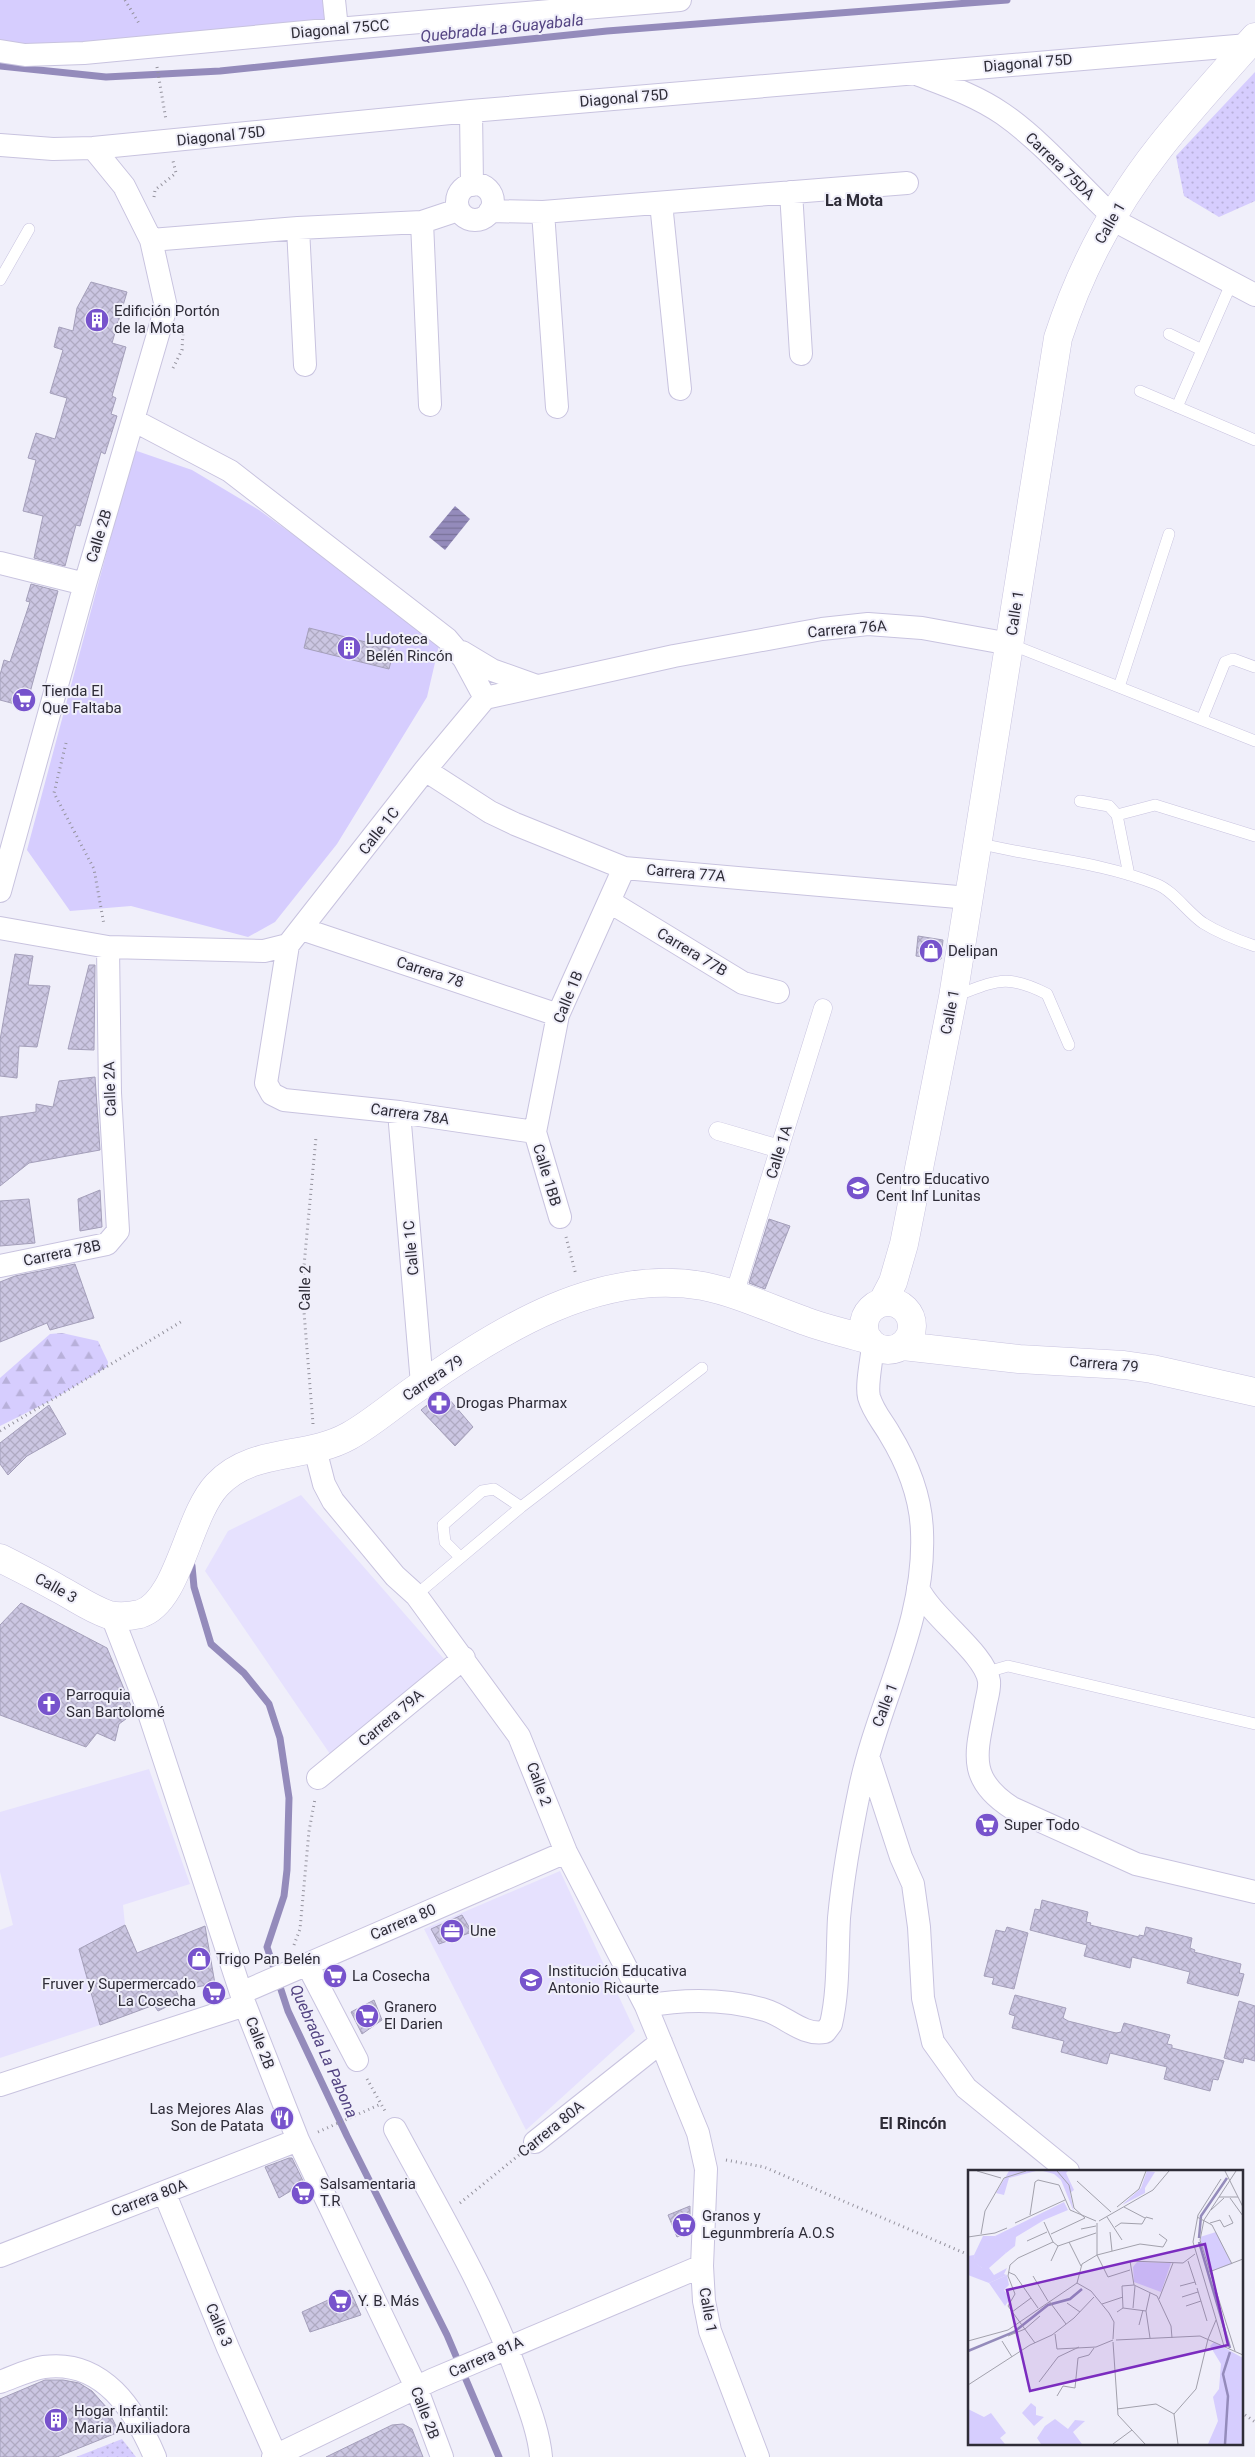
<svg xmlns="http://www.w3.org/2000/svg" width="1255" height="2457" font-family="Roboto,sans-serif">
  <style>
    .built { fill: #e6e1fe }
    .grass { fill: url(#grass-dots) }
    .forest { fill: url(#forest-firs) }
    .park { fill: #d6cdfe }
    .water { fill: url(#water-rules) }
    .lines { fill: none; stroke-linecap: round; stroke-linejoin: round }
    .stream { stroke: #948bbb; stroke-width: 7 }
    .building { fill: url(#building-cross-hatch); stroke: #a49fba }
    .service-casing { stroke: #c8c3df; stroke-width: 12 }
    .pedestrian-casing { stroke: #c8c3df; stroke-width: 19 }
    .minor-casing { stroke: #c8c3df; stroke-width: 24 }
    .secondary-casing { stroke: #c8c3df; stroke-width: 29 }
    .path { stroke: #94929d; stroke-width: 3; stroke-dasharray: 1 4; stroke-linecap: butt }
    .service { stroke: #fff; stroke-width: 11 }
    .pedestrian { stroke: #fff; stroke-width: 18 }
    .minor { stroke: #fff; stroke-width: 22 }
    .secondary { stroke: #fff; stroke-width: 28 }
    .labels { text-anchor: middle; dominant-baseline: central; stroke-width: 4; stroke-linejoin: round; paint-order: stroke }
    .street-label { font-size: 15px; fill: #2e2c37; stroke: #f0effa }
    .poi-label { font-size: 15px; fill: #2e2c37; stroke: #f0effa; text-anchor: start }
    .water-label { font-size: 16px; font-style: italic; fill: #544583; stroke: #f0effa }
    .neighbourhood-label { font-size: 16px; font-weight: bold; fill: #2e2c37; stroke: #f0effa }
    .inset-river { fill: none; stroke: #948bbb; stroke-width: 2.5 }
    .inset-road { fill: none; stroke: #a2a1ac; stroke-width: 1 }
    .view { fill: #7b2cbf; fill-opacity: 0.15; stroke: #7b2cbf; stroke-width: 2.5 }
    .inset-edge { fill: none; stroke: #2e2c37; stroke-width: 2.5 }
  </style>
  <defs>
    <pattern id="grass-dots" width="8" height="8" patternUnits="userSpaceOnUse" patternTransform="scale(1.25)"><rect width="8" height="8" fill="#d6cdfe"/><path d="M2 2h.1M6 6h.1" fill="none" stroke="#b8b0da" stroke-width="1.8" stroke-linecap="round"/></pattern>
    <pattern id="forest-firs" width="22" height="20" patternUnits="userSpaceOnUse" patternTransform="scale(1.25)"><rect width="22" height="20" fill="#d6cdfe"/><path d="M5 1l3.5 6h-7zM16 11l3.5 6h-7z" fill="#b8b0da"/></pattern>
    <pattern id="water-rules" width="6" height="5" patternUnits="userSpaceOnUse" patternTransform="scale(1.25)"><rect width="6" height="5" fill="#948bbb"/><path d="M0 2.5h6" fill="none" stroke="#797299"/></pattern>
    <pattern id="building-cross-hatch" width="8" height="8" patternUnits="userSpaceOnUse" patternTransform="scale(1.25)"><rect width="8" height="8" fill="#cbc6e2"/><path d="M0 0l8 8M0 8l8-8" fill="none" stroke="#afaac2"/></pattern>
  </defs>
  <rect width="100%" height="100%" fill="#f0effa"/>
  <path class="built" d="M301,1495L444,1659L330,1754L205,1571L228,1531Z
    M149,1769L190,1884L123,1905L125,1925L79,1949L100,2025L0,2058V1930L13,1925L0,1872V1812Z
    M560,1871L635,2031L526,2130L424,1929Z"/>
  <path class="grass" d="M1255,72V201L1219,217L1184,196L1176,156Z
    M122,2439L136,2457H76Z"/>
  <path class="forest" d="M62,1333L98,1341L108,1362L107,1367L50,1401L0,1426V1378L50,1334Z"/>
  <path class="park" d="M0,0H334L337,29L0,51Z
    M134,450L192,470L259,510L440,641L427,697L337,844L275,922L248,937L131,906L70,911L27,850Z"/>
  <path class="water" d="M455,506L470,519L445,550L429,537Z"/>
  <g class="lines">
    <path class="stream" d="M0,66L106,77L220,71L607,31L1007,0
      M192,1566L194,1587L211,1644L244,1673L269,1704L280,1738L289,1798L287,1870L284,1896L267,1947L288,2011L347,2136L447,2335L499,2457"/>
  </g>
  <path class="building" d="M91,282L127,292L112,343L126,347L112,396L116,398L111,414L117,416L105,454L101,452L80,526L76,525L65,566L34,558L43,516L23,511L36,460L28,458L36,433L55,439L67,398L50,393L63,350L54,347L59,327L73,331L77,308Z
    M31,584L58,591L26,707L0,700V675L4,660L10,662L30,602L26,601Z
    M309,628L394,649L389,669L304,648Z
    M918,936L943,940L941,959L916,956Z
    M15,954L33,956L28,985L50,986L37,1047L19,1046L17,1078L0,1076V1040Z
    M89,965H95L94,1050L68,1049Z
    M95,1077L100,1150L29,1163L0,1186V1117L36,1112V1104L53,1107L59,1081Z
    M100,1190L102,1227L80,1231L78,1199Z
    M29,1199L35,1243L0,1246V1201Z
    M769,1219L790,1226L765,1289L749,1283Z
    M75,1264L94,1318L50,1330L47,1323L0,1342V1282L15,1276Z
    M443,1392L473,1427L455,1446L421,1410Z
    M49,1405L66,1434L27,1456L8,1475L0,1464V1443Z
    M21,1603L107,1648L134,1713L119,1724L115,1741L97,1733L86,1747L0,1715V1625Z
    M1042,1900L1088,1912L1086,1922L1091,1923L1090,1925L1139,1937V1935L1144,1936L1146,1927L1192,1938L1190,1948L1195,1950L1194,1952L1241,1964L1239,1973L1244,1974L1238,1996L1187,1983L1190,1972L1132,1957L1130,1968L1084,1956L1087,1945L1030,1930L1035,1909L1040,1910Z
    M462,1915L472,1932L439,1944L431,1929Z
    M125,1925L137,1953L205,1926L215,1984L176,1990L180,2000L158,2011L154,2005L100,2025L79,1949Z
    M1007,1927L1028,1933L1014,1989L992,1984L994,1978L984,1976L996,1930L1005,1932Z
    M1015,1995L1066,2008L1063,2018L1068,2021L1116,2033L1121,2032L1124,2023L1170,2035L1167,2044L1172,2045V2048L1224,2061L1218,2080L1213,2079L1210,2091L1164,2079L1167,2067L1110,2053L1107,2064L1061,2052L1064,2041L1012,2028L1015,2016L1009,2014Z
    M374,2000L382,2020L362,2034L351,2012Z
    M1239,2001L1255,2006V2061L1244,2058L1243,2063L1224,2058Z
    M289,2158H292L304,2183L279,2198L265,2167Z
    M690,2206V2231L677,2237L668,2215Z
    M350,2290L361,2315L310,2332L302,2312Z
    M45,2380H63L79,2383L92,2391L107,2408L119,2432L57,2457H0V2399Z
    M403,2424L412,2429L423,2457H326L392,2425Z"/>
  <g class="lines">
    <g class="service-casing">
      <path id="service" d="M0,280L29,229
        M1169,334L1202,350
        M1140,391L1255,440
        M1177,407L1231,284
        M1010,644L1255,741
        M1119,687L1169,534
        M1202,719L1225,662L1233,659L1255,667
        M1080,801L1109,806L1117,815
        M978,843C1037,858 1099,861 1156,884C1174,891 1187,912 1203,923C1219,933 1237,940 1255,946
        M1129,875L1117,815L1155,805L1255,836
        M955,996C996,981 1006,973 1047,994L1069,1045
        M460,1557L445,1542L443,1525L482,1491L494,1489L521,1507
        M416,1595L521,1507L702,1368
        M987,1675L994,1670L1008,1666L1255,1724"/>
    </g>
    <g class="pedestrian-casing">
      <path id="pedestrian" d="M718,1131L780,1149
        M734,1295L823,1008"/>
    </g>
    <g class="minor-casing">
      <path id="minor" d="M334,0L337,29
        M0,51L25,55L84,53L337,29L680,0
        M919,75C948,86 977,96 1003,114C1047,145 1081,188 1121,224L1255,295
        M471,111L472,185
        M0,145L53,149L93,148L471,111L1248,45
        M457 202a18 18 0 1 1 36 0a18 18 0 1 1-36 0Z
        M791,192L801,354
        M661,203L680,389
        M490,211L543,212L907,183
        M543,212L557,407
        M422,222L430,405
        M298,228L305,365
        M151,240L298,228L422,222L458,210
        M133,420L230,471L447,639L464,659L485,698
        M0,563L85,584
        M462,652L492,670L537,686
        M485,698L674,656L822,629L868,624L922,628L1010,644
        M425,770L490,812L515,824L624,868L969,898
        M0,891L85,584L166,307L151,240L124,186L93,148
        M610,902L743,983L778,992
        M0,928L108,947L264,951L288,945L425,770L485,698
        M302,929L558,1015
        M288,945L266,1083L272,1094L284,1100L399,1112L535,1132
        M399,1112L422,1384
        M560,1217L535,1132L558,1015L624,868
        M0,1266L107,1244L118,1231L110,1093L108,947
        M315,1449L324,1484L333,1501L395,1576L416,1595L519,1736L566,1852L646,2006L698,2133L706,2169L702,2266L704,2301L710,2331L758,2457
        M918,1588C932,1618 985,1653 989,1681C990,1690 986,1700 985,1708C976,1754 967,1779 1012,1808L1136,1864L1255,1892
        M112,1616L146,1704L245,2005L298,2140L416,2387L442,2457
        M868,1756L901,1857L913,1884L919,1927L923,1998L933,2042L966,2088L1068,2171
        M318,1778L464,1658
        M307,1964L357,2060
        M241,1993L566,1852
        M646,2006C685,1999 726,1999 765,2010C786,2016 802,2036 825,2032L831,2024C839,1990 837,1953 839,1918C843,1875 851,1831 860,1788C878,1702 926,1623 922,1532C921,1496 908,1464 889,1433C882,1421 873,1411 869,1397C866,1385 872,1359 873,1345
        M0,2085L245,2005
        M395,2129C440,2213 491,2297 522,2388C530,2410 539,2434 541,2457
        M535,2142L661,2042
        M164,2192L228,2348L276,2456
        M0,2256L298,2140
        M0,2382C14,2377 30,2369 44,2367C103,2359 135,2410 155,2457
        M273,2457L432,2380L702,2266"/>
    </g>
    <g class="secondary-casing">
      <path id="secondary" d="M864 1326a24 24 0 1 1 48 0a24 24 0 1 1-48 0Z
        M882,1303L893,1282L904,1244L953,997L1058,338C1080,270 1115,204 1160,147C1190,109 1223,73 1255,37
        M903,1346L1019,1359L1124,1365L1152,1369L1255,1392
        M0,1558C20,1568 40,1578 59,1589C76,1598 91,1609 109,1615C118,1617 131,1616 140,1614C179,1602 187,1517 217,1485C252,1447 306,1460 349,1436C374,1422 396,1402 420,1386C501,1329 600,1268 703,1286C738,1293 771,1309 805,1321C826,1329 847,1333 869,1340"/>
    </g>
    <path class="path" d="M125,0L140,25
      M157,67L166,120
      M154,197L155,190L176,173L173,161
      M173,368L182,350L183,332
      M66,743L54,793L94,869L104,925
      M566,1237L576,1275
      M313,1424L302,1287L316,1137
      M0,1431L184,1320
      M294,1945L300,1929L309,1831L315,1799
      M367,2079L385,2111
      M318,2132L381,2104
      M726,2160L764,2167L969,2255
      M460,2203L519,2155
      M1241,2412L1255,2422"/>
    <use href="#service" class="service"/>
    <use href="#pedestrian" class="pedestrian"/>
    <use href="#minor" class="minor"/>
    <use href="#secondary" class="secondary"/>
  </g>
  <defs>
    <g id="building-disc" transform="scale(1.25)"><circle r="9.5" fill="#7753cc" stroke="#f0effa"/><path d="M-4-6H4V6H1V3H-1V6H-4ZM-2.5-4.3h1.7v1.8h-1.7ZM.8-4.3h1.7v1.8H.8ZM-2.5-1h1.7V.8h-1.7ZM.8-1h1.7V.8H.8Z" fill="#fff"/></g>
    <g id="supermarket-disc" transform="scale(1.25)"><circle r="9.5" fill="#7753cc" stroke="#f0effa"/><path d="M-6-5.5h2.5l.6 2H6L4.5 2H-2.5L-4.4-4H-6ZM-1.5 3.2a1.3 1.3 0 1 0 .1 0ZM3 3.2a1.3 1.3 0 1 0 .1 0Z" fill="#fff"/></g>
    <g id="shop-disc" transform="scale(1.25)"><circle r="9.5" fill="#7753cc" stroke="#f0effa"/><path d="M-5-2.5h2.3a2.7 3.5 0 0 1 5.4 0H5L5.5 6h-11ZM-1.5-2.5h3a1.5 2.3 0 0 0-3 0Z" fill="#fff"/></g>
    <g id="school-disc" transform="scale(1.25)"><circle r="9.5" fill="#7753cc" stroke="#f0effa"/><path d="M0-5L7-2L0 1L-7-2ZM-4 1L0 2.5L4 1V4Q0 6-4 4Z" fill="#fff"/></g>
    <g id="pharmacy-disc" transform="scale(1.25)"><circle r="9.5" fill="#7753cc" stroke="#f0effa"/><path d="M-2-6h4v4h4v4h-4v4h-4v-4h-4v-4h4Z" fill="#fff"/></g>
    <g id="church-disc" transform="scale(1.25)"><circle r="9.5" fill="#7753cc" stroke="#f0effa"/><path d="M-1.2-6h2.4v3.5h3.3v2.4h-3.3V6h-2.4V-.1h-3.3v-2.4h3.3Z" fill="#fff"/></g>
    <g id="office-disc" transform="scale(1.25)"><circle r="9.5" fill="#7753cc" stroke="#f0effa"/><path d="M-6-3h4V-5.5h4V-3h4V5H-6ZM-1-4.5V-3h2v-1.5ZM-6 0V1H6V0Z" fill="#fff"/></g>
    <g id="restaurant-disc" transform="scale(1.25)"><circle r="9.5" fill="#7753cc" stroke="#f0effa"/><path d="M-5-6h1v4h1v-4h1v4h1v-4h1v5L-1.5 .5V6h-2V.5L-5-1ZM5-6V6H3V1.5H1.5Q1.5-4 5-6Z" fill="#fff"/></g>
  </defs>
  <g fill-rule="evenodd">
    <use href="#building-disc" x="97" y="320"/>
    <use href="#building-disc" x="349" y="648"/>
    <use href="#supermarket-disc" x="24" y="700"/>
    <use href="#shop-disc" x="931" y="951"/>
    <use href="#school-disc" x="858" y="1188"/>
    <use href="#pharmacy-disc" x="439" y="1403"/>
    <use href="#church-disc" x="49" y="1704"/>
    <use href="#supermarket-disc" x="987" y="1825"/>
    <use href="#office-disc" x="452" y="1931"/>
    <use href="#shop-disc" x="199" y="1959"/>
    <use href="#supermarket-disc" x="335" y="1976"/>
    <use href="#school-disc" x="531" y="1980"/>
    <use href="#supermarket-disc" x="214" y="1993"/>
    <use href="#supermarket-disc" x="367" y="2016"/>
    <use href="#restaurant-disc" x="282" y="2118"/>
    <use href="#supermarket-disc" x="303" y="2193"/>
    <use href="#supermarket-disc" x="684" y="2225"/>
    <use href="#supermarket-disc" x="340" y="2301"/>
    <use href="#building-disc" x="56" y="2420"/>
  </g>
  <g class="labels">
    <g class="street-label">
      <text transform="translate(340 29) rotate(-5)">Diagonal 75CC</text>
      <text transform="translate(1028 63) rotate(-5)">Diagonal 75D</text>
      <text transform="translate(624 98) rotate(-5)">Diagonal 75D</text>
      <text transform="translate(221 136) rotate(-6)">Diagonal 75D</text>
      <text transform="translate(1060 166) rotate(44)">Carrera 75DA</text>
      <text transform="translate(1110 223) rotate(-60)">Calle 1</text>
      <text transform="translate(99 536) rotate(-73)">Calle 2B</text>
      <text transform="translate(1015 613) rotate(-81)">Calle 1</text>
      <text transform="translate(847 629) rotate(-5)">Carrera 76A</text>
      <text transform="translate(379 831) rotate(-52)">Calle 1C</text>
      <text transform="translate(686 873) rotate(5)">Carrera 77A</text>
      <text transform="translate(692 952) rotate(31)">Carrera 77B</text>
      <text transform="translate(430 972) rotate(18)">Carrera 78</text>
      <text transform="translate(568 997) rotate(-68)">Calle 1B</text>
      <text transform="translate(950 1012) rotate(-79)">Calle 1</text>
      <text transform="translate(110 1089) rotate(-92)">Calle 2A</text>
      <text transform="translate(410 1114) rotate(8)">Carrera 78A</text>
      <text transform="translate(779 1152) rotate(-73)">Calle 1A</text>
      <text transform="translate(547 1175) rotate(73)">Calle 1BB</text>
      <text transform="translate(411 1248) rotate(-95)">Calle 1C</text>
      <text transform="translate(62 1253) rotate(-12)">Carrera 78B</text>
      <text transform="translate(305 1288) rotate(-89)">Calle 2</text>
      <text transform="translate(1104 1364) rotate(5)">Carrera 79</text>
      <text transform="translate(433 1378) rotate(-34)">Carrera 79</text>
      <text transform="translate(56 1588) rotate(29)">Calle 3</text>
      <text transform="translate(885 1705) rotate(-69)">Calle 1</text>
      <text transform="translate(391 1718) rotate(-40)">Carrera 79A</text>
      <text transform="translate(539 1784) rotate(70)">Calle 2</text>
      <text transform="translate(403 1922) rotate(-23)">Carrera 80</text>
      <text transform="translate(260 2043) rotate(69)">Calle 2B</text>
      <text transform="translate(551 2129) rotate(-39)">Carrera 80A</text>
      <text transform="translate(149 2198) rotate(-21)">Carrera 80A</text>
      <text transform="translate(708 2310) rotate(80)">Calle 1</text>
      <text transform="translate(219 2325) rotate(67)">Calle 3</text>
      <text transform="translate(486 2357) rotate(-24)">Carrera 81A</text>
      <text transform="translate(425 2413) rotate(69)">Calle 2B</text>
    </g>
    <g class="poi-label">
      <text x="114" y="311">Edifición Portón<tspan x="114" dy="17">de la Mota</tspan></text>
      <text x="366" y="639">Ludoteca<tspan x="366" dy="17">Belén Rincón</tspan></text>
      <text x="42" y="691">Tienda El<tspan x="42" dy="17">Que Faltaba</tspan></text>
      <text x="948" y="951">Delipan</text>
      <text x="876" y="1179">Centro Educativo<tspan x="876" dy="17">Cent Inf Lunitas</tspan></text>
      <text x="456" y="1403">Drogas Pharmax</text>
      <text x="66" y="1695">Parroquia<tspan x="66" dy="17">San Bartolomé</tspan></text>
      <text x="1004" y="1825">Super Todo</text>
      <text x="470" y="1931">Une</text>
      <text x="216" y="1959">Trigo Pan Belén</text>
      <text x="548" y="1971">Institución Educativa<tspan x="548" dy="17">Antonio Ricaurte</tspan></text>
      <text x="352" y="1976">La Cosecha</text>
      <text x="196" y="1984" text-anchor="end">Fruver y Supermercado<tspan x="196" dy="17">La Cosecha</tspan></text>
      <text x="384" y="2007">Granero<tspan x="384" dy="17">El Darien</tspan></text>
      <text x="264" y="2109" text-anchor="end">Las Mejores Alas<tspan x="264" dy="17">Son de Patata</tspan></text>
      <text x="320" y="2184">Salsamentaria<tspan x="320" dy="17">T.R</tspan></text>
      <text x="702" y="2216">Granos y<tspan x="702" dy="17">Legunmbrería A.O.S</tspan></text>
      <text x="358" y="2301">Y. B. Más</text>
      <text x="74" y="2411">Hogar Infantil:<tspan x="74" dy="17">Maria Auxiliadora</tspan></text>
    </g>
    <g class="water-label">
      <text transform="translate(502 28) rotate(-6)">Quebrada La Guayabala</text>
      <text transform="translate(324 2051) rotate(66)">Quebrada La Pabona</text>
    </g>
    <g class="neighbourhood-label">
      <text x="854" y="200">La Mota</text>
      <text x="913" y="2123">El Rincón</text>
    </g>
  </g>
  <g transform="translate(968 2170)">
    <rect width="275" height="275" fill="#f0effa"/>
    <path d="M179,1L187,2L177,18V23L154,35L173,18ZM15,66H27L38,83L21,98H14L7,93L6,85ZM39,105L41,115L36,120L42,129L37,136L21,113ZM246,172L275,188V274H240L250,251L245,227L251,219L253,194L242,176Z" fill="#d6cdfe"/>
    <path d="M41,1H68L41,8L36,25L28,23ZM75,1H100L98,3L106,20L102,23L106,42L93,10L86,4ZM96,32L100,40L76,50L48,67L47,76L38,83L29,74L27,66ZM6,85L8,93L14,98H21L26,105L39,98L36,104L39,105L21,113L0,105V86ZM63,233L68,237V245L76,247L66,256L54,243ZM0,239L16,247L23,243L38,263L32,268L37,274H0ZM87,249L100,259L107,250L117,251L105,262L114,274H73L69,268L77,256Z" fill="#d6cdfe"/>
    <path d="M248,62L264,94L241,102L232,67ZM169,92L203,93L193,122L166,112L165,97Z" fill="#d6cdfe"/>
    <path class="inset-river" d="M231,68L233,46L259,8M231,72L262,178M0,181L46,162L80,135L102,129L114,119M257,274L260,226L255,204L262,182"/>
    <path class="inset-road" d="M9,1L33,8M257,1L275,37M36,8L58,1M253,9L230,45L225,72L256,176M109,11L143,42M251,27H270M262,28L275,46M149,37L171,19L178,1M156,37L177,48M243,40L256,28M62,45L67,12L70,10L91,15L102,40L128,51M139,47L154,70M229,47L244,55L264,94M131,51L185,20L201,1M76,52L85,72L90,76L83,91M47,53L97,30M129,53V85L114,94L109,113L123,121L141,143L146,152L145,169M242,53L252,50L256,57L265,53L261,45M147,57L153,53L174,54L178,47L185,49M113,59L128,56M142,62L144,81M13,64L17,41L36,8M83,64L117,48L106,38L101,15L89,1M0,67L27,63L39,58M59,71L79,62M101,72L113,96M90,76L128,63M220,91L228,115M162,100L140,107L129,85L172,74L195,77L199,70L191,64M40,102L47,105L70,138M241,102L275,89M65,106L80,131M212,116L227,112M229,118L239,151M189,126L166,115L162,91L215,93L227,84M189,126L203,156L204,168M214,127L230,122M191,129L205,93M81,131L98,154M99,133L112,142M134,134L155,127M218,136L233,131M155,138L154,116L166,115M165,138L167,116M44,142L63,128M149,142L155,138L178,141M171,155L175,140M87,164L89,179L128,177L145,170M40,166L57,159L72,146M182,168L178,141L182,123M148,170L232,166L275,185M0,171L40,160L109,113M34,171L44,187M145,172L150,245L177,274M67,173L40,136L47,124L40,106L42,95L50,88L85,72M267,181L232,70L236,50L268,1M71,212L90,187L111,177M0,215L62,175L84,165L106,148L126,127M89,226L95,216L107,218L110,188L121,185L126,178M149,239L188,234L206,244M145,274L164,260M210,274L206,244L228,219L240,169L248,150"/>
    <path class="view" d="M237,74L260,175L62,221L39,120Z"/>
    <rect width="275" height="275" class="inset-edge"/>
  </g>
</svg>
